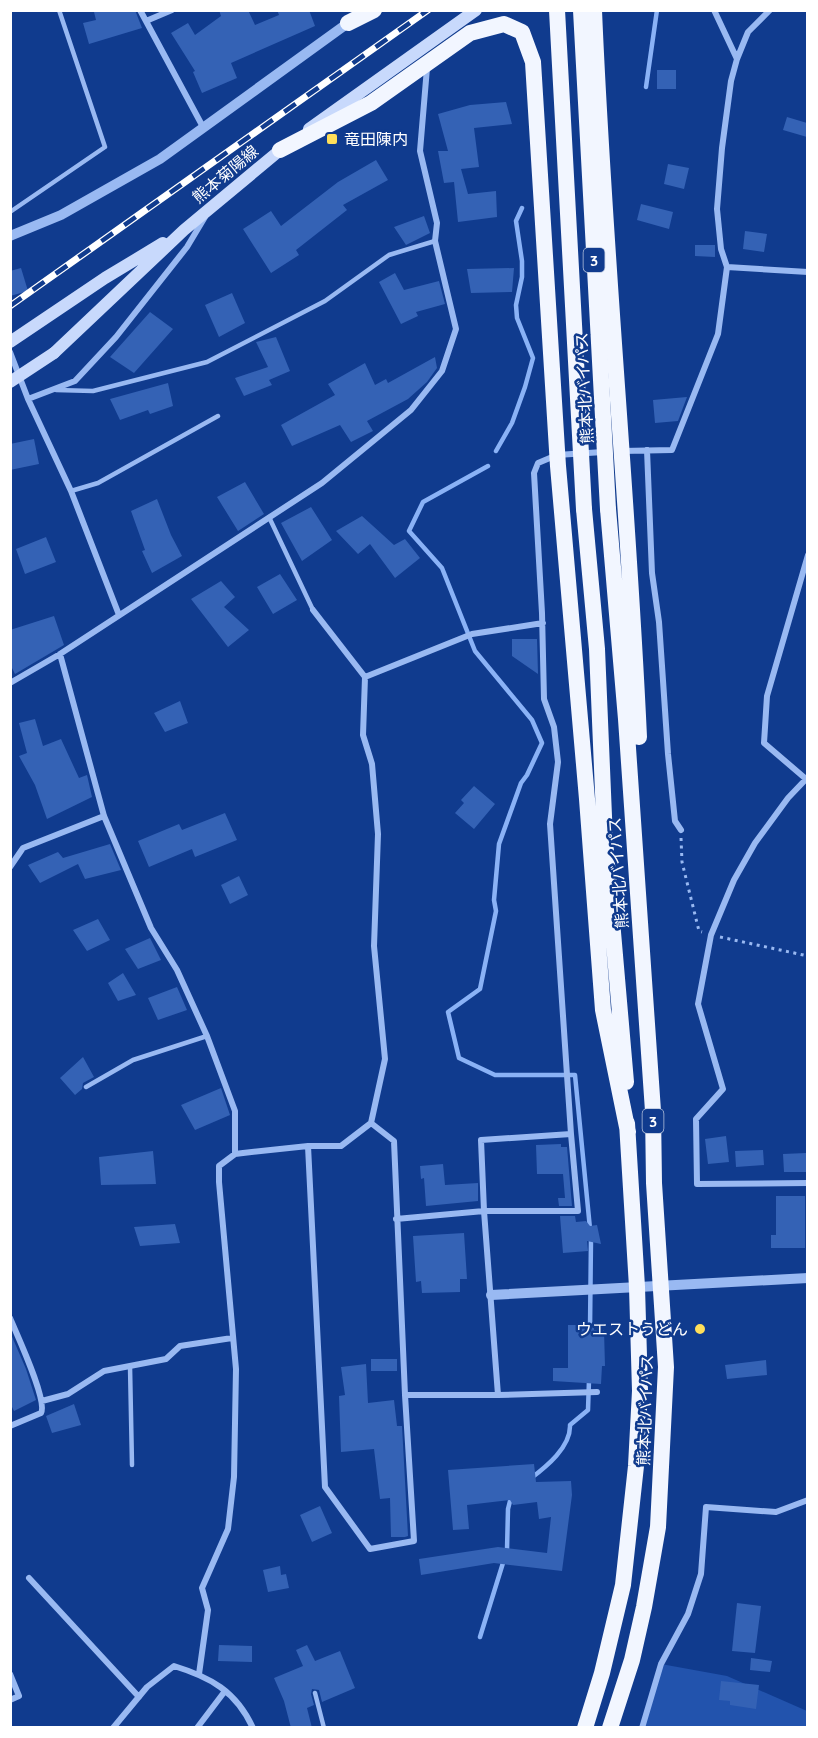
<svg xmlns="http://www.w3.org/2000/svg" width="818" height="1738" font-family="Quicksand,'Noto Sans JP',sans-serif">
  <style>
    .green { fill: #2253ad }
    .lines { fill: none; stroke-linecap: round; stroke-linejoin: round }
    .stream { stroke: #8ab2f6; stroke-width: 4.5 }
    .building { fill: #3462b5 }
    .path { stroke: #99b9f2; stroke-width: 3; stroke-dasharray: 3 4.5; stroke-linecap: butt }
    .service { stroke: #99b9f2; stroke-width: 4.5 }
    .minor { stroke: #99b9f2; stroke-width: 6 }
    .tertiary { stroke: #99b9f2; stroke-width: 10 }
    .secondary { stroke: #c8d9fc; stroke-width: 12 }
    .trunk { stroke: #f2f6ff; stroke-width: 16 }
    .rail-casing { stroke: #fff; stroke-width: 7 }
    .rail { stroke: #103b8e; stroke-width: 4.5; stroke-dasharray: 14; stroke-linecap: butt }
    .secondary-bridge { stroke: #c8d9fc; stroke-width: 12 }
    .trunk-bridge { stroke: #f2f6ff; stroke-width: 16 }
    .poi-dot { fill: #ffdf5a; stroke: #103b8e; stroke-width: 2 }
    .labels { text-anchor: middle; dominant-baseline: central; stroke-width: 5; stroke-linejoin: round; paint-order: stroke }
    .shield { fill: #103b8e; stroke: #b7c4dd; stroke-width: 1.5 }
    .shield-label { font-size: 15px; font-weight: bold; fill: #fff }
    .poi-label { font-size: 16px; fill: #fff; stroke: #103b8e; text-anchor: start }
    .street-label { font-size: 16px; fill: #fff; stroke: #103b8e }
  </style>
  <rect width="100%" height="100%" fill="#103b8e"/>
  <path class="green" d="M661,1664L727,1676L807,1711V1727L642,1728Z"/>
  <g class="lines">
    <path class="stream" d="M646,87L657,10
      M496,451L512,423L525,387L533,358L517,318L516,305L522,277V261L516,221L522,208
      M488,466L423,502L409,531L442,568L475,651L532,720L542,743L527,775L521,783L499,844L494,900L496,911L480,989L448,1012L459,1058L495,1075H575L591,1239L590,1329
      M530,1479C546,1467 571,1447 570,1425L588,1410L589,1380
      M480,1637L507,1550L508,1509L511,1497"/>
  </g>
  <path class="building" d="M101,10H135L142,28L89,44L83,23L96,20L94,12Z
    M219,10H248L255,25L279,15L277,10H309L315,26L231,63L237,78L202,93L193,72L195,71L171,33L188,23L195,35L221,16Z
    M657,70H676V89H657Z
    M506,102L512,124L474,128L479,167L461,169L468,194L496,191L497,217L458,222L454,182L444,183L438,151H448L438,114L470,105Z
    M787,117L807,123V137L783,130Z
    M376,160L388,180L343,205L347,210L296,250L299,255L271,273L243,229L271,211L281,226L338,182Z
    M668,164L689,168L684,189L664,184Z
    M641,204L673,212L669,229L637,220Z
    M424,216L430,233L406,245L394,227Z
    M745,231L767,234L764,252L743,249Z
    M695,245H715V257L695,256Z
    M21,268L28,291L10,296V271Z
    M514,268L512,292L471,293L467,269Z
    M395,273L404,290L439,281L445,304L416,312L418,316L401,324L379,282Z
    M232,293L245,323L219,337L205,305Z
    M150,312L173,329L134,373L110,357Z
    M276,337L290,371L269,380L272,385L244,396L235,378L268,367L256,342Z
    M435,357L437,368L427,382L408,399L367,421L373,431L351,442L340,425L292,446L281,425L335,395L328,384L365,363L375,385L386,379L388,383Z
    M168,383L173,406L150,414L148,410L120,420L110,399Z
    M687,397L678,421L655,423L653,400Z
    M34,439L39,464L10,470V444Z
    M245,482L264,514L238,531L217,497Z
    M157,499L171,535L182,556L152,573L142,551L145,550L131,511Z
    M311,507L332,540L302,561L281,523Z
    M362,516L394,545L405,539L420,558L395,578L370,544L358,554L336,531Z
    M46,537L56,562L25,574L16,549Z
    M280,574L297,600L273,614L257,587Z
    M221,581L235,597L224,607L249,630L228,647L191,599Z
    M54,616L64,645L15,674L10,664V630Z
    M512,639H537L538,674L512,656Z
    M180,701L188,723L165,732L154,713Z
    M35,719L43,746L61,739L79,778L87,775L92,797L47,819L35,785L19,756L27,753L19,723Z
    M474,786L495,804L474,829L455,813L464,803L461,800Z
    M225,813L237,840L195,857L192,849L149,867L138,841L179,824L182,830Z
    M110,844L121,870L85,879L78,864L40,883L28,865L58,852L63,858Z
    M239,876L248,895L230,904L221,885Z
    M98,919L110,940L87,951L73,930Z
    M150,938L161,960L138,969L125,949Z
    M123,973L136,995L118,1001L108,983Z
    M177,987L187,1010L158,1020L148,998Z
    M83,1057L94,1077L83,1083L82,1089L75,1095L60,1078Z
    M221,1088L230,1115L195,1130L181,1105Z
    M726,1136L729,1162L708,1164L705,1139Z
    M561,1144V1147H567L572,1206H559L558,1198H565L563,1174H537L536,1145Z
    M763,1150L764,1165L736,1167L735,1151Z
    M153,1151L156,1184L101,1185L99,1157Z
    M806,1153L807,1172H784L783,1154Z
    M443,1164L445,1185L478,1183V1201L426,1206L424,1178L421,1179L420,1166Z
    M776,1196H805V1248H771V1235H776Z
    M560,1216H575L576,1222L586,1221L590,1226L597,1225L601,1244L587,1241L588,1251L563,1253Z
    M175,1224L180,1243L140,1246L134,1227Z
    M464,1233L467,1279H460V1292L422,1293L421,1281L416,1282L413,1236Z
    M568,1325H594V1330H604L605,1366H602L601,1384L553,1381V1368H568Z
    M10,1332L26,1369L36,1400L14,1411L10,1403Z
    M371,1359H397V1371H371Z
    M766,1360L767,1375L727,1379L725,1365Z
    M366,1364L368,1403L394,1400L397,1426H402L408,1536L405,1537H391L390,1498L380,1499L374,1449L341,1452L339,1396L345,1395L341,1367Z
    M74,1404L81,1425L52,1433L46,1416Z
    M534,1464L536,1482L571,1481L572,1495L562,1571L494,1563L421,1575L419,1559L498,1547L547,1553L551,1517L539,1519L537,1502L513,1505L510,1500L467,1505L469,1529L453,1530L448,1470Z
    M320,1506L332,1533L312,1542L300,1515Z
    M280,1566L281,1575L286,1574L289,1588L268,1592L263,1570Z
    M737,1603L761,1606L755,1653L732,1651Z
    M219,1645L252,1646V1662L218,1661Z
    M307,1645L315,1661L340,1651L355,1688L322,1702L319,1690L312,1689L311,1694L314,1705L307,1708L312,1728H291L284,1701L274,1678L303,1666L296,1650Z
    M751,1658L772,1661L770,1672L750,1670Z
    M721,1681L759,1685L756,1709L730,1705V1701L719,1700Z"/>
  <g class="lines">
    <path class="path" d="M681,838L682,862L699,931L702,932
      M720,937L808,956"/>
    <path class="service" d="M10,212L105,147L59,10
      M56,390L93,391L207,362L325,301L389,255L435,241
      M71,491L98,483L218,416
      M269,517L313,610
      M86,1087L133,1060L207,1036
      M130,1366L132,1465
      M315,1693L324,1728"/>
    <path class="minor" d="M140,10L203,127
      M146,21L172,10
      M737,59L748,32L770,10
      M727,267L808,272
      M10,352L28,399L71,491L119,615
      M28,399L75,381L116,337L187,247L205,217
      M647,450L652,573L659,622L668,754L675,821L681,830
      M622,451L672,450L718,334L727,267L721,249L717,209L722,148L731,81L737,59L714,10
      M60,654L104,816L151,928L177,970L207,1036L235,1111V1154
      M365,677L472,634L543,623
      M10,683L60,654L322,483L411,410L442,371L456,329L435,241L437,223L420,151L427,68
      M808,777L788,798L755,843L734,880L711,935L698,1004L723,1089L696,1119L697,1184L808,1183
      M806,779L764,743L767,696L808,555
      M10,867L23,848L104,816
      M571,1134L550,824L558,762L554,727L544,699L542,613L534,473L538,463L557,455L603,452
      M308,1146L325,1487L370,1549L414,1541L405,1395L394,1141L371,1123
      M396,1219L484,1211H578L571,1134L481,1140L484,1211L498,1395
      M10,1318C17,1335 48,1401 41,1413L10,1426
      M405,1395H498L597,1392
      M42,1401L68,1394L104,1371L166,1359L180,1346L232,1338
      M29,1578L139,1697
      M10,1674L19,1696L10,1700
      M199,1674L208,1610L202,1588L228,1529L234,1477L236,1369L219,1182V1166L235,1154L243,1153L308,1146H341L371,1123L385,1059L374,946L378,834L372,764L363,735L365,677L313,610
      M113,1728L147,1687L174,1666C210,1677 236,1691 253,1728
      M197,1728L225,1691
      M642,1728L661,1664L688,1614L701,1574L706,1507L776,1512L808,1500"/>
    <path class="tertiary" d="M10,236L61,215L160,159L348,23
      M491,1295L808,1278"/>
    <path class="secondary" d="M309,129L476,10
      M10,342L105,278L163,243
      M54,353L184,230L285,146"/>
    <path class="trunk" d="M594,10C604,253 628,495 639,737
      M348,23L374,10
      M280,150L371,103L470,33L504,24L522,32L533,62L558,466L587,799L603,1010L628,1132
      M584,509L597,649L605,840L626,1082
      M608,509L626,719L653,1111L654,1183L666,1367L658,1527L644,1607L632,1660L610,1728
      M585,1728L602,1673L623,1585L636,1466L640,1391L637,1287L627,1123"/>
    <g class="rail-casing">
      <path id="rail" d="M10,306L428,10"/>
    </g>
    <use href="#rail" class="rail"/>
    <path class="secondary-bridge" d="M10,382L54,353"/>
    <path class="trunk-bridge" d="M557,10L584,509
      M581,10L608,509"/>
  </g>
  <g class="poi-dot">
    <rect x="326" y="133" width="12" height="12" rx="3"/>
    <circle cx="700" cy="1329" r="6"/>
  </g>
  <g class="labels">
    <g class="shield">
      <rect x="583.5" y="248" width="21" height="24" rx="4.5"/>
      <rect x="642.5" y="1109" width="21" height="24" rx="4.5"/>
    </g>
    <g class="shield-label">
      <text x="594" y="260">3</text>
      <text x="653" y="1121">3</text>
    </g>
    <g class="poi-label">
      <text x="344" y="139">竜田陳内</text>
      <text x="688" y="1329" text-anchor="end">ウエストうどん</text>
    </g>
    <g class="street-label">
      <text transform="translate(225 174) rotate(-40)">熊本菊陽線</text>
      <text transform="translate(584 388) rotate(-93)">熊本北バイパス</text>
      <text transform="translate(618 873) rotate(-94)">熊本北バイパス</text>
      <text transform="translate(645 1410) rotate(-88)">熊本北バイパス</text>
    </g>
  </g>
  <rect width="818" height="1738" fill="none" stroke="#ffffff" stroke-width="24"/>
</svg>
